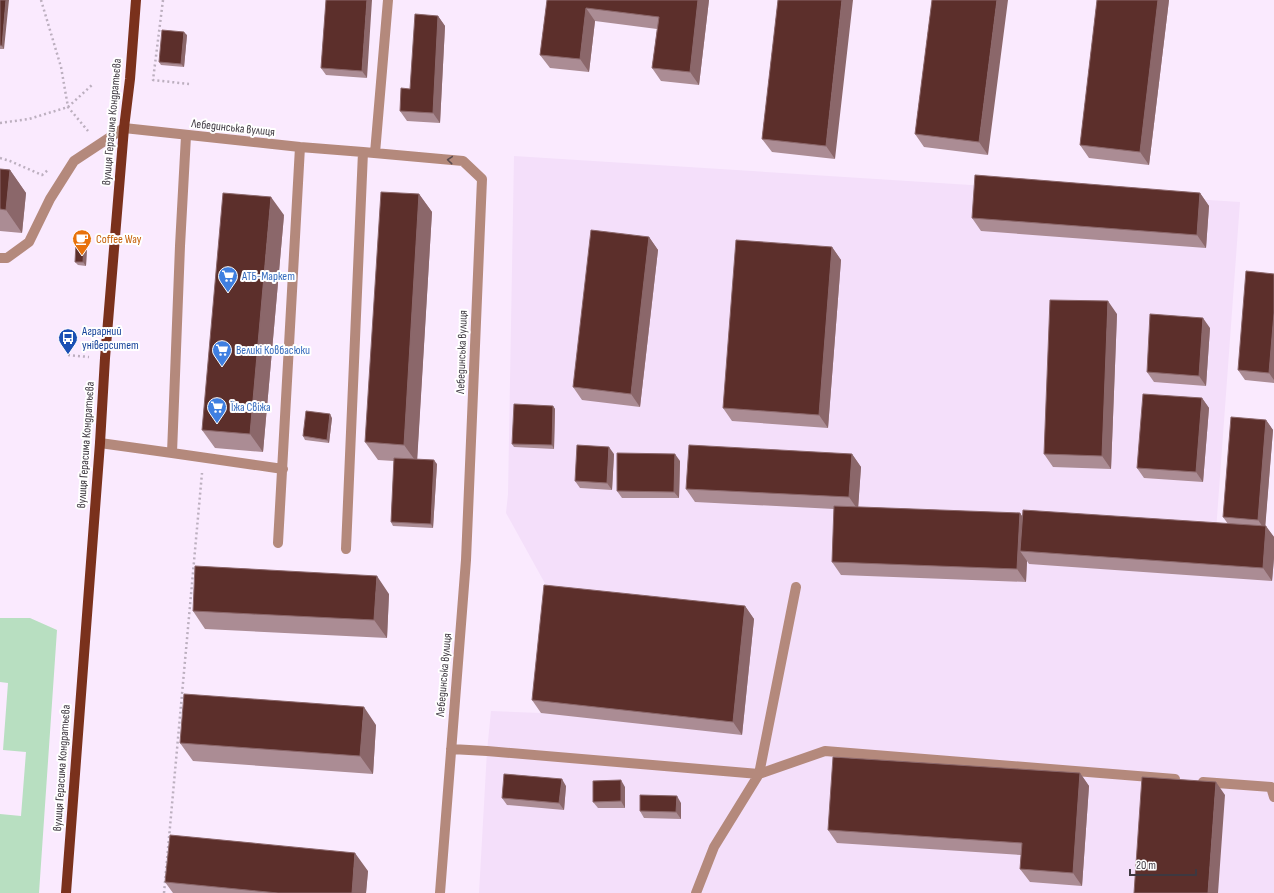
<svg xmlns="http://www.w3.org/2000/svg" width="1274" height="893" font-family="'Sofia Sans Condensed',sans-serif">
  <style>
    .built { fill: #f4dffa }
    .green { fill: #b8dfc1 }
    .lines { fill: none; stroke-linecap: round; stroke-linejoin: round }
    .path { stroke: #bcafbf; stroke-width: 2.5; stroke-dasharray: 2 3; stroke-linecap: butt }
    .minor { stroke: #b4897c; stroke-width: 10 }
    .major { stroke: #7a311c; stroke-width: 10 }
    .wall { fill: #ab8c94 }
    .shaded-wall { fill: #8b676a }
    .building { fill: #5c2f2b; stroke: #8b676a }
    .oneway { stroke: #5c4c4f }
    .labels { text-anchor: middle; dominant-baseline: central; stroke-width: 4; stroke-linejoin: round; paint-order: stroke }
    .street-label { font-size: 12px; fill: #3e3840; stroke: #fff }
    .food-label { font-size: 12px; fill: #c56008; stroke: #fff; text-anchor: start }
    .shop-label { font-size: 12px; fill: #366cbe; stroke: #fff; text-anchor: start }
    .transit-label { font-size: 12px; fill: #164399; stroke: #fff; text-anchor: start }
  </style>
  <rect width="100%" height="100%" fill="#faeafe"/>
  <path class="built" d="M514,156L1240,202L1216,531L1274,535V893H479L487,751L491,711L541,713L553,598L506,513L508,494Z"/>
  <path class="green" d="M0,618H30L57,630L39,893H0V814L21,816L26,752L3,750L8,683L0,682Z"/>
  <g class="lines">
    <path class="path" d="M41,0L61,67L68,107L88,131
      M163,0L153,80L189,84
      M0,123L29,119L68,107L92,85
      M0,158L10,161L42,175L48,170
      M68,355L89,357
      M164,893L202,473"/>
    <path class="minor" d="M375,153L388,0
      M0,258H7L29,242L50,199L74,161L124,128L300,147L363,152L463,161L482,179L466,560L440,893
      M100,443L172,453L180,246L186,136
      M172,453L283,469
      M278,543L300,147
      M346,549L363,152
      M451,749L487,751L759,774L825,751L1175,779
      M1203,782L1271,787L1274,797
      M696,893L714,847L759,774L796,587"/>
    <path class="major" d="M66,893L100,443L105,358L124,128L130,79L136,0"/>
  </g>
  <path class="wall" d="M0,0L4,49H0Z
    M326,0L367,78L326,75L321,68Z
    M547,0H709L699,85L661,81L652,68L657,29L595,21L589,72L550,68L540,55Z
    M778,0L835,159L772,152L762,139Z
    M932,0L988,155L924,147L915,134Z
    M1097,0H1169L1149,165L1089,158L1080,145Z
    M438,16L445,26L440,123L407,121L400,111L410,89Z
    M187,35L184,67L161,65L159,62Z
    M0,169L10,170L26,193L22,233L0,231Z
    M1200,193L1209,206L1206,248L981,231L972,218Z
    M419,194L432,212L417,459L437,464L433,528L393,526L391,522L394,461L378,460L365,442Z
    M284,215L263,452L215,448L202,430Z
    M649,237L658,250L640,407L582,400L573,387Z
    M87,247L86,266L78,265L75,262Z
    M832,247L841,260L828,428L732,421L723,408Z
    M1274,274V383L1245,380L1238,370Z
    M1117,314L1111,469L1053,467L1044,454Z
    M1210,328L1206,386L1154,382L1147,372Z
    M1202,398L1209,408L1203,482L1144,478L1137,468Z
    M553,406L555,409L554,449L514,447L512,444Z
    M332,418L329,443L305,440L303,436Z
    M1266,420L1273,430L1265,526L1274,537V558L1272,581L1029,564L1027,561L1026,582L841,575L832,562L834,509L695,502L686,489L852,454L861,467L858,507L1020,513L1022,517L1228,524L1223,517Z
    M614,454L612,490L580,488L575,481Z
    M680,461L679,498H622L617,491Z
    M389,594L387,638L205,629L193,611Z
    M745,606L754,619L742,735L541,713L532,700Z
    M376,725L373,774L193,761L180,743Z
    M1080,773L1089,786L1082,886L1030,882L1020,869L1021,855L837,843L828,830Z
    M566,786L564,810L507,805L502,798Z
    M625,787V808H598L593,802Z
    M681,803V819L644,818L640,811Z
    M368,871L366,893H173L165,882Z"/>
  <path class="shaded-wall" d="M6,0H9L4,49L2,46Z
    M367,0H372L367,78L362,71Z
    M698,0H709L699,85L690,72Z
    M842,0H853L835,159L826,146Z
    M997,0H1008L988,155L979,142Z
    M1158,0H1169L1149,165L1140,152Z
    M586,8L595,21L589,72L580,59Z
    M438,16L445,26L440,123L433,113Z
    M184,32L187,35L184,67L181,64Z
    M10,170L26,193L22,233L6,210Z
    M1200,193L1209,206L1206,248L1197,235Z
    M419,194L432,212L417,463L404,445Z
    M271,197L284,215L263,452L250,434Z
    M649,237L658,250L640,407L631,394Z
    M84,243L87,247L86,266L83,262Z
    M832,247L841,260L828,428L819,415Z
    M1108,301L1117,314L1111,469L1102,456Z
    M1274,313V380L1269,373Z
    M1203,318L1210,328L1206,386L1199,376Z
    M1202,398L1209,408L1203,482L1196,472Z
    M553,406L555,409L554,449L552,445Z
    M330,414L332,418L329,443L327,440Z
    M1266,420L1273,430L1265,530L1258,520Z
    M609,447L614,454L612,490L607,483Z
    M675,454L680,461L679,498L674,492Z
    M852,454L861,467L858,510L849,497Z
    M434,460L437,464L433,528L431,524Z
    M1020,513L1029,526L1020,551L1027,561L1026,582L1017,569Z
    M1266,526L1274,537V558L1272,581L1263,568Z
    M377,576L389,594L387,638L374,620Z
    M745,606L754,619L742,735L733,722Z
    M364,707L376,725L373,774L360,756Z
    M1080,773L1089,786L1082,886L1073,873Z
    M562,779L566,786L564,810L559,803Z
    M621,780L625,787V808L621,801Z
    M1216,782L1225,795L1218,893H1208Z
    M677,796L681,803V819L676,812Z
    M355,853L368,871L366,893H352Z"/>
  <path class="building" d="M0,0H6L2,46L0,45Z
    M326,0H367L362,71L321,68Z
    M547,0H698L690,72L652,68L659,17L586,8L580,59L540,55Z
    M778,0H842L826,146L762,139Z
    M932,0H997L979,142L915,134Z
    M1097,0H1158L1140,152L1080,145Z
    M415,14L438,16L433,113L400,111L401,88L410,89Z
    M162,30L184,32L181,64L159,62Z
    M0,169L10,170L6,210L0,209Z
    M975,175L1200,193L1197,235L972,218Z
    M381,192L419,194L404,445L365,442Z
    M223,193L271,197L250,434L202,430Z
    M591,230L649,237L631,394L573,387Z
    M736,240L832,247L819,415L723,408Z
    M76,243H84L83,262H75Z
    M1246,271L1274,274V313L1269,373L1238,370Z
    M1050,300L1108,301L1102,456L1044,454Z
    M1150,314L1203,318L1199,376L1147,372Z
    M1143,394L1202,398L1196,472L1137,468Z
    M514,404L553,406L552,445L512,444Z
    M306,411L330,414L327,440L303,436Z
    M1231,417L1266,420L1258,520L1223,517Z
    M577,445L609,447L607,483L575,481Z
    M689,445L852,454L849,497L686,489Z
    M617,453L675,454L674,492L617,491Z
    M394,458L434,460L431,524L391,522Z
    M834,506L1020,513L1017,569L832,562Z
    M1023,510L1266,526L1263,568L1020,551Z
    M195,566L377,576L374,620L193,611Z
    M544,585L745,606L733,722L532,700Z
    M184,694L364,707L360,756L180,743Z
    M833,757L1080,773L1073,873L1020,869L1022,843L828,830Z
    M504,774L562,779L559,803L502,798Z
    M1142,777L1216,782L1208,893H1134Z
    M621,780V801L593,802V781Z
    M640,795L677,796L676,812L640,811Z
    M170,835L355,853L352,893H278L165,882Z"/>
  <defs><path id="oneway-chevron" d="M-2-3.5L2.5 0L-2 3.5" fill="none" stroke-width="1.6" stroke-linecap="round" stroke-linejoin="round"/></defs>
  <use class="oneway" href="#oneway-chevron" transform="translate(450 160) rotate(-175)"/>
  <defs>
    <g id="cafe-pin" transform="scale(1)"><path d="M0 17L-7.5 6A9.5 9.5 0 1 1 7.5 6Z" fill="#e8710a" stroke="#fff"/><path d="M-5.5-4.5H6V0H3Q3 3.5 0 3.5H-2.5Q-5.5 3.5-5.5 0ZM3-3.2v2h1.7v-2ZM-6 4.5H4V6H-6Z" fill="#fff"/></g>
    <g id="supermarket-pin" transform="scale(1)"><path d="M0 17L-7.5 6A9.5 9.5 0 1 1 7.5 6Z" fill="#3f7fe0" stroke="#fff"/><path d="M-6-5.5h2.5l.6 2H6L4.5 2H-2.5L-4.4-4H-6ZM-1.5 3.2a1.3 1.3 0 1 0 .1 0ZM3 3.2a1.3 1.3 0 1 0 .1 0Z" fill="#fff"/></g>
    <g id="bus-pin" transform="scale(1)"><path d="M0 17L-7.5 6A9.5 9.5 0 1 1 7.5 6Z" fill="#1a4fb4" stroke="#fff"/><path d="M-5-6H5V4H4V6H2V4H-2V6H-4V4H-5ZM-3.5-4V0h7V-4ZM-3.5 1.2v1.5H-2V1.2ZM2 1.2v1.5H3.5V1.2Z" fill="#fff"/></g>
  </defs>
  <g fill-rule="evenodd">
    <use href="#cafe-pin" x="82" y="239"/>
    <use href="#supermarket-pin" x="228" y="276"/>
    <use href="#bus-pin" x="68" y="338"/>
    <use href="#supermarket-pin" x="222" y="350"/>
    <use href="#supermarket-pin" x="217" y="407"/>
  </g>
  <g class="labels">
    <g class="street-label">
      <text transform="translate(112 122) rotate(-85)">вулиця Герасима Кондратьєва</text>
      <text transform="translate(233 128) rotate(6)">Лебединська вулиця</text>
      <text transform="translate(462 352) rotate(-88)">Лебединська вулиця</text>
      <text transform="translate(86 445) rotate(-86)">вулиця Герасима Кондратьєва</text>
      <text transform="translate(444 675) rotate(-85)">Лебединська вулиця</text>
      <text transform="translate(62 768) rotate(-86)">вулиця Герасима Кондратьєва</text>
    </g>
    <g class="food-label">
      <text x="96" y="239">Coffee Way</text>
    </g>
    <g class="shop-label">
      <text x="242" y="276">АТБ-Маркет</text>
      <text x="236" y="350">Великі Ковбасюки</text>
      <text x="231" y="407">Їжа Свіжа</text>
    </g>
    <g class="transit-label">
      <text x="82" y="331">Аграрний<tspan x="82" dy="14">університет</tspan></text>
    </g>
  </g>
  <path d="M1130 869v6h66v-6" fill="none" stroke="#3e3840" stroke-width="2"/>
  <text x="1136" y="869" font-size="12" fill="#3e3840" stroke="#ffffff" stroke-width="3" paint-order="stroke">20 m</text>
</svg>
